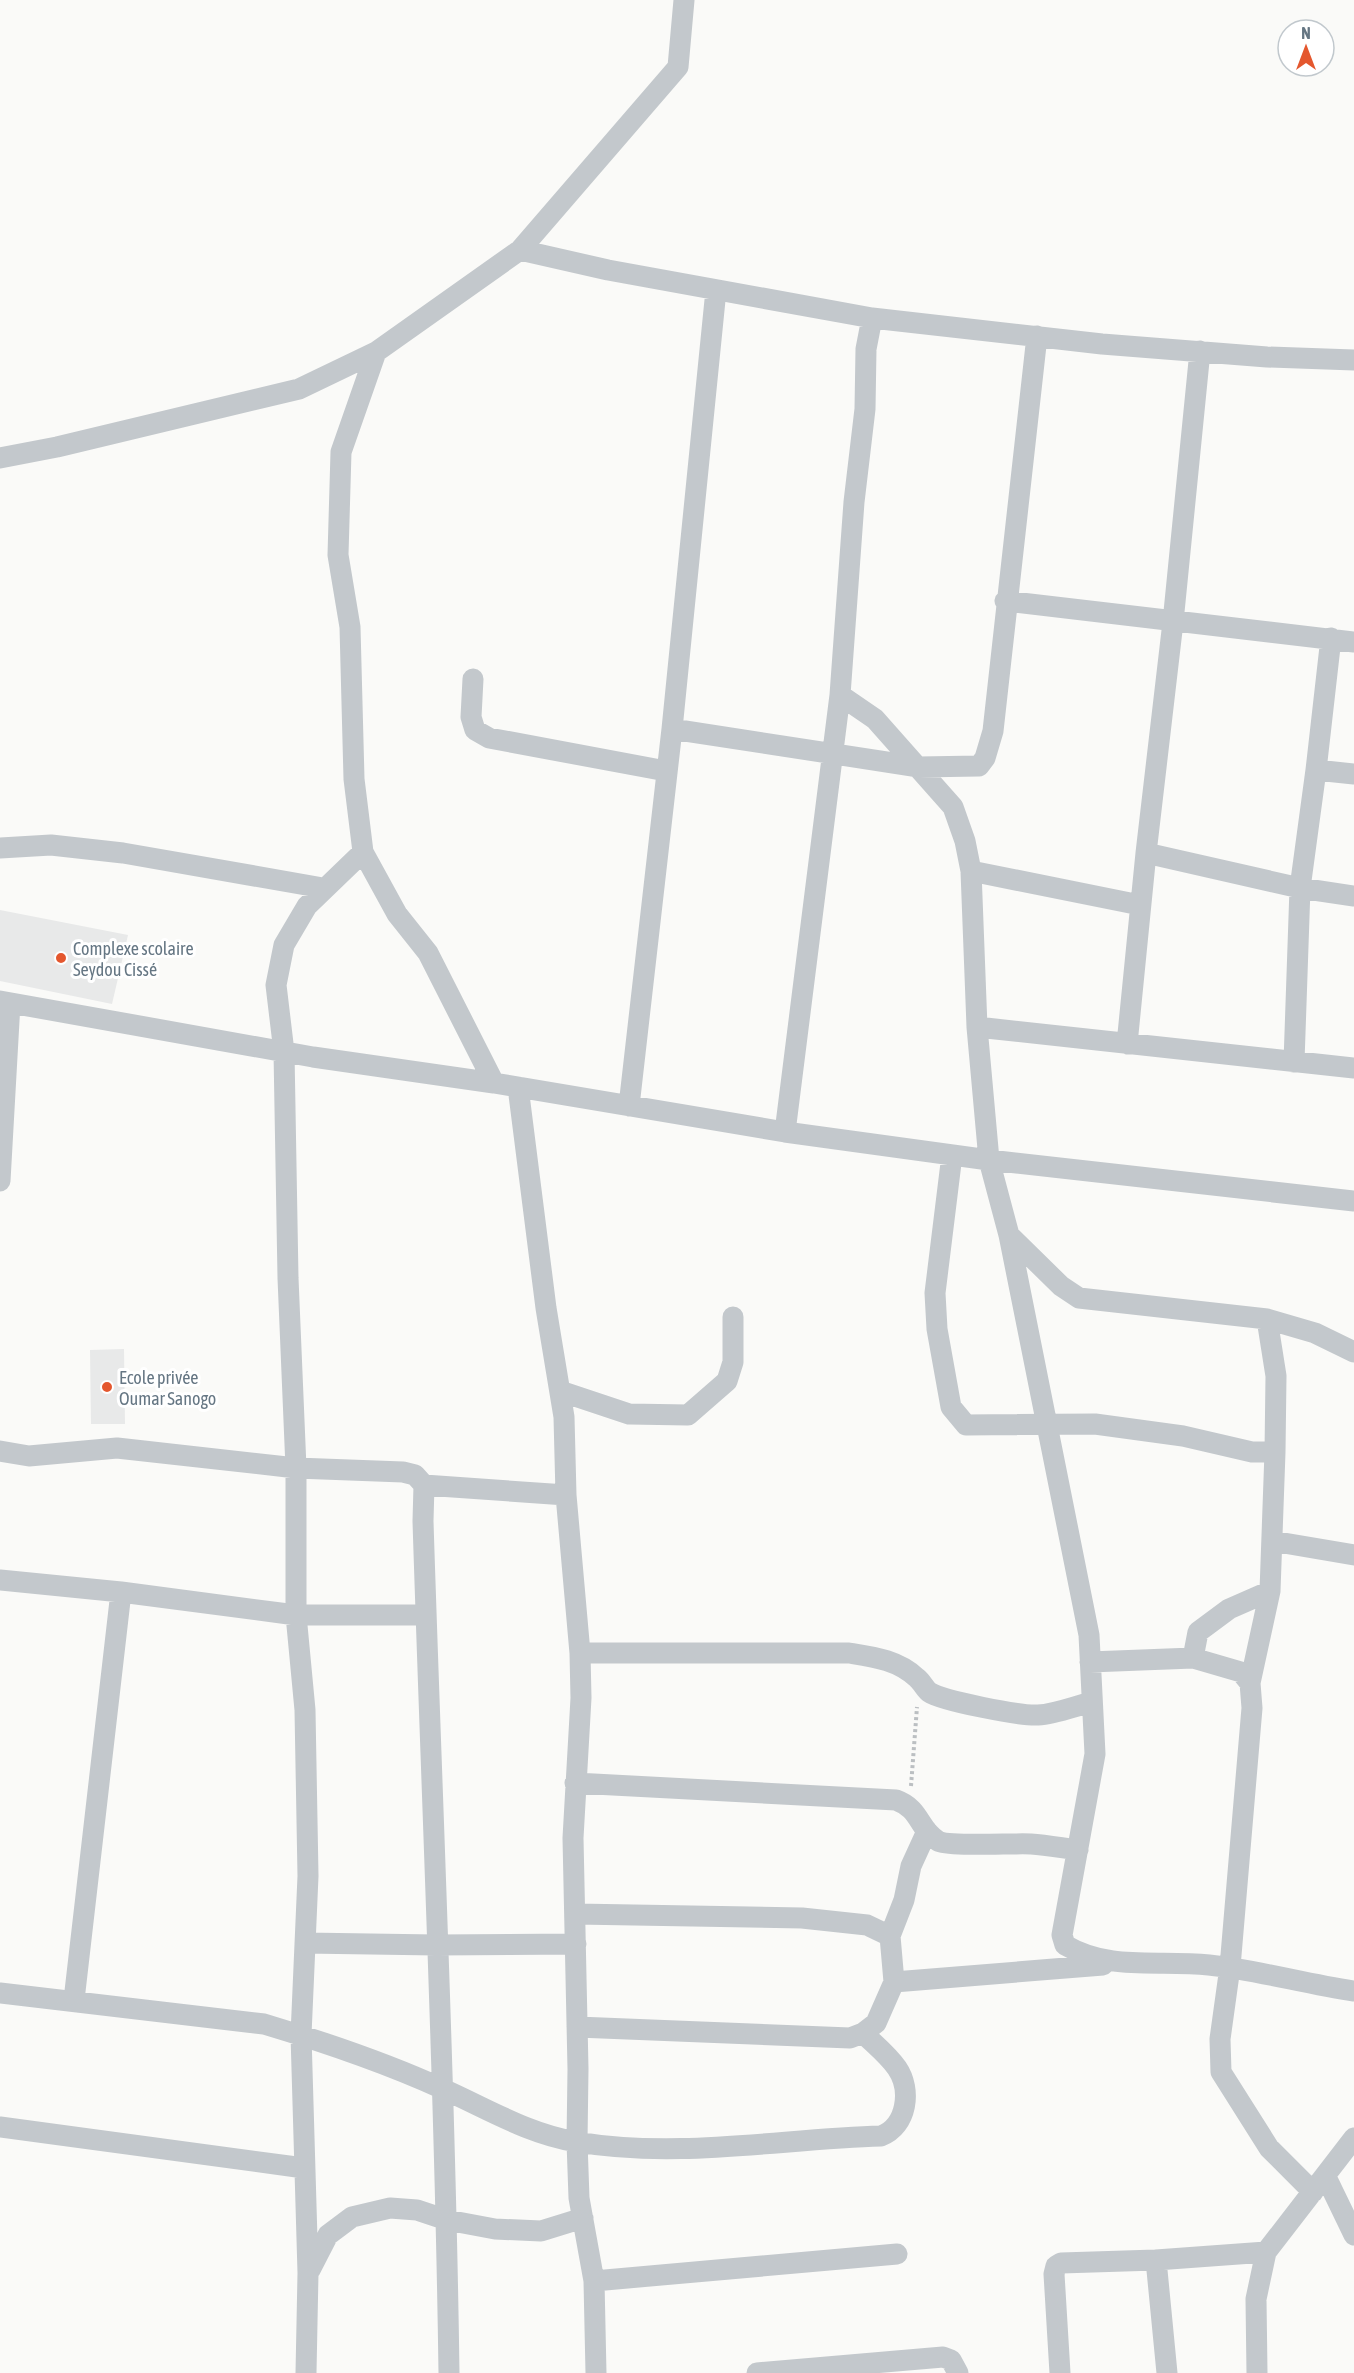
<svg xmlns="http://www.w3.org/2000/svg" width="1354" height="2373" font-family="'Asap Condensed',sans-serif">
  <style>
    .built { fill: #e8e9e9 }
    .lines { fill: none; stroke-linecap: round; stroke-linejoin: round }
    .path { stroke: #bbbfc2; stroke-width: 4; stroke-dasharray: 3 3; stroke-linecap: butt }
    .minor { stroke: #c3c8cc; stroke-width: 21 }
    .poi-dot { fill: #e4572e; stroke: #fff; stroke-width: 2 }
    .labels { text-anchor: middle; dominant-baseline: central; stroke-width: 6; stroke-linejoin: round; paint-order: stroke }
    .poi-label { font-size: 18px; fill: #657683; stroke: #fff; text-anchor: start }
  </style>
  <rect width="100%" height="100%" fill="#fafaf8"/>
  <path class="built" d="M0,910L128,935L112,1004L0,981Z
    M124,1349L125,1424H91L90,1350Z"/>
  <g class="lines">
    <path class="path" d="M911,1786L917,1707"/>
    <path class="minor" d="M520,250L608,270L872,318L866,349L865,409L854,502L840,695L875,719L953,807L965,841L971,871L977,1027L1354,1068
      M872,318L1102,344L1267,357L1354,360
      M1200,351L1173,622L1146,853L1300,888L1354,896
      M376,352L341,452L338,555L350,627L354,779L363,852L397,914L428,953L494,1083L785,1132L989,1160L977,1027
      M0,458L57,447L299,389L376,352L520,250L678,67L684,0
      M1005,601L1354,642
      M473,679L471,717L475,730L489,738L666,771
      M672,729L919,767L979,766L985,758L993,731L1037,336
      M1316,770L1331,638
      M0,848L51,845L123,853L323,888
      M971,871L1140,905
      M0,1001L313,1057L494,1083
      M1127,1044L1146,853
      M1294,1062L1300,888L1316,770L1354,774
      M518,1087L546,1308L564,1417L566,1495L580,1653L581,1698L573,1838L578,2069L577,2142L579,2198L594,2281L596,2373
      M629,1106L672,729L716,290
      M785,1132L840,695
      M952,1155L935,1293L937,1329L951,1407L966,1425L1095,1424L1183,1436L1252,1452H1275L1276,1376L1267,1319
      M0,1181L10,1003
      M1354,1201L989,1160L1009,1235L1089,1635L1095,1754L1062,1935L1065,1945C1111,1972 1159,1959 1209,1965C1258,1970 1305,1984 1354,1991
      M1009,1235L1061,1286L1079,1298L1267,1319L1315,1333L1354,1352
      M560,1391L629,1414L688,1415L727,1381L733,1362V1317
      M0,1451L29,1456L117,1448L296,1468L403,1472L415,1475L424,1485L423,1521C432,1805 445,2089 449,2373
      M424,1485L566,1495
      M1272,1541L1354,1555
      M0,1580L121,1592L296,1615H426
      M580,1653H849C874,1657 898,1660 917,1678C922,1682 925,1689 929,1692C942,1701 1021,1716 1038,1715C1056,1714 1075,1706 1092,1702
      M1193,1658L1241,1672L1250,1683L1252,1708L1230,1967L1220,2039L1221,2072L1269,2148L1313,2192
      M1090,1662L1193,1658L1198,1632L1229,1609L1270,1591
      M1250,1683L1270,1591L1275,1452
      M575,1783L896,1800C921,1809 918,1829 938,1841C949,1847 1013,1843 1031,1844C1047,1845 1062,1848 1078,1850
      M576,1914L802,1918L867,1925L890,1936L894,1982L876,2023L863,2033L850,2038L577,2027
      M890,1936L904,1900L911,1866L927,1831
      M305,1943L436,1945L576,1944
      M894,1982L1103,1965
      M0,1993L264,2024C324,2042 386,2063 443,2089C488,2109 528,2134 577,2142C678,2159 780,2139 881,2136C907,2126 912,2090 897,2068C888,2055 874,2044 863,2033
      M74,2000L121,1592
      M0,2127L304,2168
      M1326,2177L1354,2235
      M1156,2260L1167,2373
      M310,2270L328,2235L352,2217L390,2208L417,2210L447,2220L495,2229L541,2231L583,2218
      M594,2281L897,2254
      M306,2373L308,2273L301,2035L308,1876L305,1710L296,1615V1468L288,1278L284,1052L276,985L284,945L307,906L363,852
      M757,2373L943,2357L951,2360L958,2373
      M1060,2373L1054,2274L1056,2266L1061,2263L1156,2260L1266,2252
      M1257,2373L1256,2299L1266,2252L1354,2138"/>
  </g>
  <g class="poi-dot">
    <circle cx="61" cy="958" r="6"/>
    <circle cx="107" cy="1387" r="6"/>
  </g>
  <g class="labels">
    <g class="poi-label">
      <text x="73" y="948">Complexe scolaire<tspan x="73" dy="21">Seydou Cissé</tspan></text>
      <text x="119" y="1377">Ecole privée<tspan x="119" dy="21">Oumar Sanogo</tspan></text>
    </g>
  </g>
  <g transform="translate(1306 48)"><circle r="28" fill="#ffffff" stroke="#c1c8cd" stroke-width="1.5"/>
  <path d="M0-4.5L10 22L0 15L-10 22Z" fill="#e4572e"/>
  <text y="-9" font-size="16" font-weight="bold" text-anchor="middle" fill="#657683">N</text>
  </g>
</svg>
